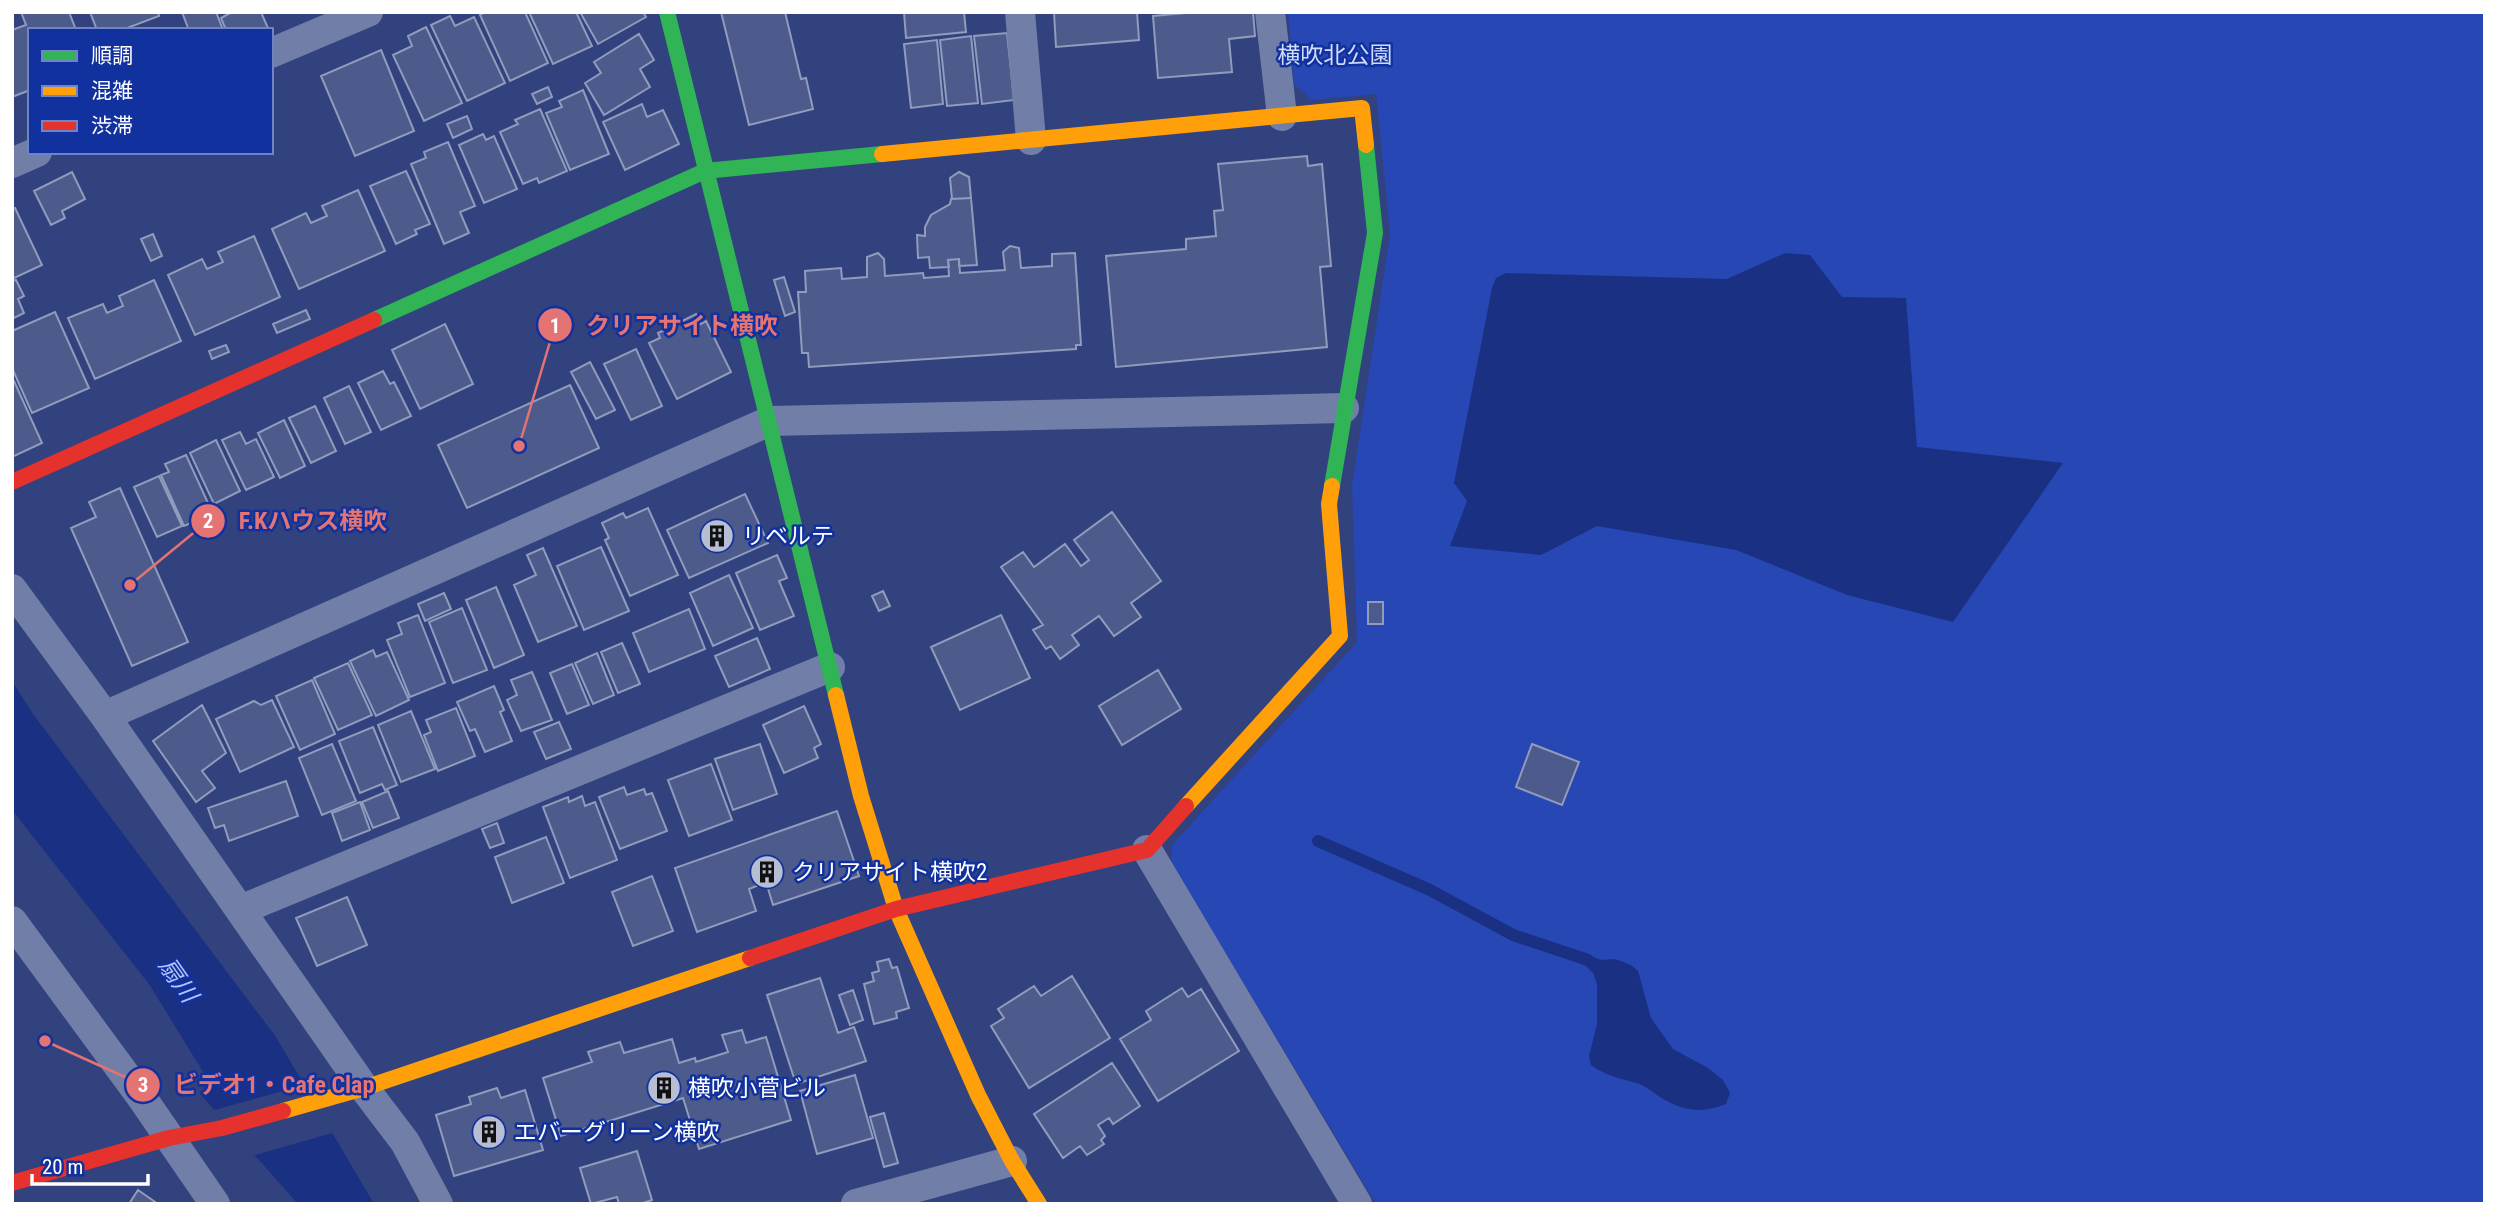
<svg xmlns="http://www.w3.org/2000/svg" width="2497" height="1216" font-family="'Roboto Condensed','Noto Sans JP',sans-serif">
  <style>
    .green { fill: #2647b4 }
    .water { fill: #1a3183 }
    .pier { fill: #31427e }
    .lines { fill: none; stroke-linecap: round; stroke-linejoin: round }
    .stream { stroke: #1a3183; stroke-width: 12 }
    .building { fill: #4c5b8b; stroke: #919bbc; stroke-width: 2 }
    .street { stroke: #717ea8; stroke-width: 30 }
    .fast { stroke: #30b455; stroke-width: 16 }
    .slow { stroke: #ff9f0a; stroke-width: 16 }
    .jam { stroke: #e5322d; stroke-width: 16 }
    .labels { text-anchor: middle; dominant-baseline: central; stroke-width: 5; stroke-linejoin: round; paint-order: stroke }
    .park-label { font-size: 23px; fill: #d0dbfe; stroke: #11319e }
    .poi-label { font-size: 23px; fill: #fff; stroke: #11319e; text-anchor: start }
    .water-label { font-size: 24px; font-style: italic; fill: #b4c6fb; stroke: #11319e }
    .leader { fill: none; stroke: #e47373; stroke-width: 2.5 }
    .callout-dot { fill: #e47373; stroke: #11319e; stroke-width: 2.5 }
    .mark-label { font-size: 21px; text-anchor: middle; font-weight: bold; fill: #fff }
    .callout-label { font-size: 24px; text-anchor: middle; font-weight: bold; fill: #e47373; stroke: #11319e; stroke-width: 5; stroke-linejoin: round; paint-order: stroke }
  </style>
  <rect width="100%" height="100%" fill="#31427e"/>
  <path class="green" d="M1288,12H2485V1204H1376L1171,862L1172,845L1357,642L1352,485L1390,234L1376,94L1311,100L1294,84Z"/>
  <path class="water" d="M1785,253L1810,255L1842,297L1906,298L1917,447L2063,463L1953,622L1847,595L1736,550L1597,526L1541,555L1450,546L1467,501L1454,483L1492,288L1496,278L1506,273L1727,279Z
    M12,681L33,714L276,1037L374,1204H298L201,1095L208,1080L149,984L12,810Z
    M1591,956L1601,960L1615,959L1631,965L1638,971L1651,1018L1673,1049L1708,1068L1723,1080L1730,1093L1726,1104C1702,1114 1682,1111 1660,1097C1653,1092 1644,1085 1636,1083C1619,1078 1606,1076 1591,1065L1589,1056L1597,1024V984L1593,973L1585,965Z"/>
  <path class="pier" d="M308,1084L336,1132L251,1156L211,1111Z"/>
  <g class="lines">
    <path class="stream" d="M1318,841L1430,890L1513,935L1588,960"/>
  </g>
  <path class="building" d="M21,12H69L76,30H30V90L12,97V30L26,25Z
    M90,12H158L159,16L122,30H97Z
    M182,12H216L223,30H185L188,28Z
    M232,12H261L268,28L226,30L221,18Z
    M485,12H525L548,63L510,81L480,15Z
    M529,12H576L592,46L553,64Z
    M580,12H643L646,17L598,44Z
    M721,12H785L801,79L806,78L813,109L749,125Z
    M904,12H964L966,32L906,38Z
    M1054,12H1137L1139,40L1056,47Z
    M1197,12H1253L1255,36L1229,39L1232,72L1158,78L1153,16Z
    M450,16L455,26L474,17L505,83L467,101L431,25Z
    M426,27L462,103L424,121L393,55L412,46L408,36Z
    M1007,33L1014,100L982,104L974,36Z
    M639,34L654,60L640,69L650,87L604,115L585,83L601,73L594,62Z
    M971,36L978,103L947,106L940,40Z
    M937,40L943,104L911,108L904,44Z
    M381,50L414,131L355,156L321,76Z
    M548,87L552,97L537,104L532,94Z
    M583,90L609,154L570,170L546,113L562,107L559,101Z
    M642,104L647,117L663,110L679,144L625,170L603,122Z
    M540,109L567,171L539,183L537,178L523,184L500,132L518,124L515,120Z
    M467,116L472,129L453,138L447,124Z
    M483,134L486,140L494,136L517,189L484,203L459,145Z
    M448,142L475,206L460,212L469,233L444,244L411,164L426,158L424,152Z
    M1307,156L1308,166L1322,164L1331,266L1320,267L1327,347L1116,367L1106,256L1186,249V239L1216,236L1214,211L1223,210L1218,164Z
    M406,171L430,224L415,230L417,234L396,244L370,186Z
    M72,172L85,199L62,211L65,218L51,225L34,191Z
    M959,172L969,177L971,198L952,199L950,178Z
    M358,190L385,251L299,289L272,229L306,213L311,223L327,216L322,206Z
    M971,198L977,265L959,266V259L948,260L949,267L930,268L929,257L918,258L917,235L925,236V227L931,215L950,204L951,199Z
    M15,208L42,265L12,279V209Z
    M153,234L162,256L151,261L141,239Z
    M254,236L280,297L195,335L168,275L202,259L207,269L223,262L218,252Z
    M1010,246L1019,248L1021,268L1052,266V254L1075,253L1081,345H1076V349L809,367L808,353H802L798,292H806L805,271L841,268L842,279L867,277V257L878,253L884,259L885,276L923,273L924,278L949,276L948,260L959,259L960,273L1005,270L1003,252Z
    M784,277L795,312L785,316L774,280Z
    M16,280L24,296L18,299L24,313L12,319V281Z
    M154,280L181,341L95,379L68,318L103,304L107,313L123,306L119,296Z
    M306,310L310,319L277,333L273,324Z
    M55,312L89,388L32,413L12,368V331Z
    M696,314L701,324L706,321L731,372L677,399L649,343L660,338L658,333Z
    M445,324L473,384L420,409L392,350Z
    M226,345L229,352L212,359L209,351Z
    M636,349L662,406L631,420L604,364Z
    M590,362L615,410L596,419L571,372Z
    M383,371L390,384L394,382L411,416L381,430L358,383Z
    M14,381L42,443L12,457V382Z
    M570,385L599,448L467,508L438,445Z
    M349,386L371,432L345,444L324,398Z
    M315,406L336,451L311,463L289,418Z
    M284,420L305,466L280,478L258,433Z
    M240,432L246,444L256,439L274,477L246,490L222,440Z
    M216,440L240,491L214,504L190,453Z
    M186,455L213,514L184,526L161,475L169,472L165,464Z
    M159,476L182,526L157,537L134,487Z
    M120,488L188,642L132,666L71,528L96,517L89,502Z
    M745,494L768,543L689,578L667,530Z
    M648,508L678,575L630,596L605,540L609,538L602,523L623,513L626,518Z
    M1112,512L1161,581L1131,603L1141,617L1114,636L1099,616L1072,635L1079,645L1060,659L1051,646L1046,649L1033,630L1043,625L1001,567L1023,552L1034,567L1065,544L1081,566L1089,560L1074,540Z
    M601,547L629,611L584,630L557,566Z
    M543,548L577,626L538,642L514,585L536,575L527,555Z
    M777,555L787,578L779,581L794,616L760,630L736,573Z
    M729,575L753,628L713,646L690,593Z
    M496,587L524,655L494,668L466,600Z
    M883,591L890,606L879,611L872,596Z
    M444,593L451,609L425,621L418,604Z
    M1368,602H1383V624H1368Z
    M462,608L487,670L453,683L429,622Z
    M689,609L705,649L649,672L633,633Z
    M418,615L445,683L410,697L387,640L402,634L398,623Z
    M1001,615L1030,678L960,710L931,647Z
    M757,638L770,669L729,687L715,656Z
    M622,643L640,684L618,693L601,652Z
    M373,650L376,657L387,652L409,700L376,716L350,661Z
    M597,653L614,695L593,704L575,663Z
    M348,663L372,715L338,730L314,678Z
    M572,664L589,705L567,714L550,673Z
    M1158,670L1181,709L1122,745L1099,706Z
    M532,672L552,720L521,731L507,700L517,695L511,680Z
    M312,680L335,734L300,750L276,696Z
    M494,686L504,710L500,712L512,741L485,752L475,729L470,731L457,702Z
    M272,700L294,747L240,772L216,719L254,701L261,705Z
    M202,705L226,753L202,771L215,788L196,802L153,741Z
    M804,706L821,744L814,748L818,758L784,773L763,725Z
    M456,708L475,756L438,771L424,735L431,732L426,720Z
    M411,711L435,769L401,782L378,725Z
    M559,722L571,749L546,759L534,732Z
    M373,727L397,785L385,790L382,784L360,793L339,741Z
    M332,744L356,801L322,815L299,758Z
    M760,744L777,794L733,810L715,759Z
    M1532,744L1579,762L1562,805L1516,787Z
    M711,764L732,820L689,836L668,780Z
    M286,781L298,816L229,841L224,825L215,828L208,808Z
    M624,787L627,795L644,789L646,795L652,793L667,831L620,849L599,797Z
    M388,791L399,818L373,828L362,802Z
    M582,796L585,806L595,802L617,860L570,878L543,807L568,797L569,802Z
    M360,802L370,830L342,841L332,813Z
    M837,811L859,876L773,905L766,882L749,889L756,911L697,932L675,868Z
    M497,823L504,843L490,848L482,829Z
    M546,837L564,883L512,903L495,857Z
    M652,876L673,931L633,946L612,892Z
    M347,897L367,945L317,966L296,918Z
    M889,959L892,968L897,967L909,1008L896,1012L897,1018L874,1024L864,984L874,981L872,973L879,971L877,962Z
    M1072,976L1110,1038L1029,1088L991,1026L1004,1018L998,1009L1034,986L1041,996Z
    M820,978L838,1033L854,1027L866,1061L796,1084L767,995Z
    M1182,988L1188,997L1201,989L1239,1051L1158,1101L1120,1039L1151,1020L1146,1011Z
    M853,990L863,1020L850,1025L839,995Z
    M742,1030L746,1043L766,1037L791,1120L699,1149L683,1098L561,1136L543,1078L592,1062L588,1052L620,1042L624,1053L672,1039L679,1063L695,1058L696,1062L728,1052L722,1035Z
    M1112,1063L1140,1106L1113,1124L1109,1118L1098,1125L1105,1136L1101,1140L1104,1144L1087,1155L1080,1146L1063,1158L1034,1114Z
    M855,1075L873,1138L817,1154L800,1091Z
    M497,1088L501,1098L525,1090L543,1150L454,1176L436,1115L471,1104L469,1097Z
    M884,1113L898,1163L884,1167L870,1117Z
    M637,1151L652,1200L640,1204H619L617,1197L591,1204L580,1168Z
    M138,1190L158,1204H129Z"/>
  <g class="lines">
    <path class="street" d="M1020,12L1031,140
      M1270,12L1282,116
      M271,53L368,12
      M12,163L37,152
      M12,589L105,716L364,1088L405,1142L438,1204
      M105,716L770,421L1344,408
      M1147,850L1357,1204
      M240,910L830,667
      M12,921L140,1095L215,1204
      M856,1204L1012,1161"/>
    <path class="fast" d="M667,12L836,695
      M374,320L705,171L882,154
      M1332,486L1375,233L1366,145"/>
    <path class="slow" d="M882,154L1362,108L1366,145
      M836,695L861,796L896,909L978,1095L1012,1161L1039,1204
      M1186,806L1340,636L1329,504L1332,486
      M283,1111L364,1088L750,958"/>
    <path class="jam" d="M12,482L374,320
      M750,958L896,909L1147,850L1186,806
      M12,1183L169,1138L222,1128L283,1111"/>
  </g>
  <defs>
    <g id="building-disc" transform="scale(1.75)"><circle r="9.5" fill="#b7bdd2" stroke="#11319e"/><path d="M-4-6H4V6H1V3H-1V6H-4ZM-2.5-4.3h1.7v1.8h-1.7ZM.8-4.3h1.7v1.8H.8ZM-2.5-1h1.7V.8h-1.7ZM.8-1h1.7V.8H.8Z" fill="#111"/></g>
  </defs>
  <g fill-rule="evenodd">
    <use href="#building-disc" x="717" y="536"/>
    <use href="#building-disc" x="767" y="872"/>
    <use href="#building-disc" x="664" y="1088"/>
    <use href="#building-disc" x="489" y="1132"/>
  </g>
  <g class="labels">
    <g class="park-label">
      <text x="1335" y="55">横吹北公園</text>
    </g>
    <g class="poi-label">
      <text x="742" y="536">リベルテ</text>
      <text x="792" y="872">クリアサイト横吹2</text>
      <text x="688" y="1088">横吹小菅ビル</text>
      <text x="514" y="1132">エバーグリーン横吹</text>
    </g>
    <g class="water-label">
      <text transform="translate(178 980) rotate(55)">扇川</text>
    </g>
  </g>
  <path class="leader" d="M519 446L555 325M130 585L208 521M45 1041L143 1085"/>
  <g class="callout-dot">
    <circle cx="519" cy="446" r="7"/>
    <circle cx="130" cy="585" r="7"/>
    <circle cx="45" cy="1041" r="7"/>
    <circle cx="555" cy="325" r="18"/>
    <circle cx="208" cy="521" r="18"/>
    <circle cx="143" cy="1085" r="18"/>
  </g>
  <g class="mark-label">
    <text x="555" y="333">1</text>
    <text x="208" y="528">2</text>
    <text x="143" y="1092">3</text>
  </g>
  <g class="callout-label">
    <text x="682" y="334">クリアサイト横吹</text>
    <text x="313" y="529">F.Kハウス横吹</text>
    <text x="274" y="1093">ビデオ1・Cafe Clap</text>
  </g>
  <rect width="2497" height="1216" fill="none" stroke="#ffffff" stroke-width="28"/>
  <rect x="28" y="28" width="245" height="126" fill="#11319e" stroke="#7083c5" stroke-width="2"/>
  <rect x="42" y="51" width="35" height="10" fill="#30b455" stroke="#7083c5" stroke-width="2"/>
  <text x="91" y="63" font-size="21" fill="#ffffff">順調</text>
  <rect x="42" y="86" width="35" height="10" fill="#ff9f0a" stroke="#7083c5" stroke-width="2"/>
  <text x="91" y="98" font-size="21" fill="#ffffff">混雑</text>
  <rect x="42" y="121" width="35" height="10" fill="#e5322d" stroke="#7083c5" stroke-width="2"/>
  <text x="91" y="133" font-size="21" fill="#ffffff">渋滞</text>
  <path d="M32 1174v10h116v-10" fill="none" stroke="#ffffff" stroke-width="3.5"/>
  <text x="42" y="1174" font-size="21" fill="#ffffff" stroke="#11319e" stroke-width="5" paint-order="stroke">20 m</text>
</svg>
